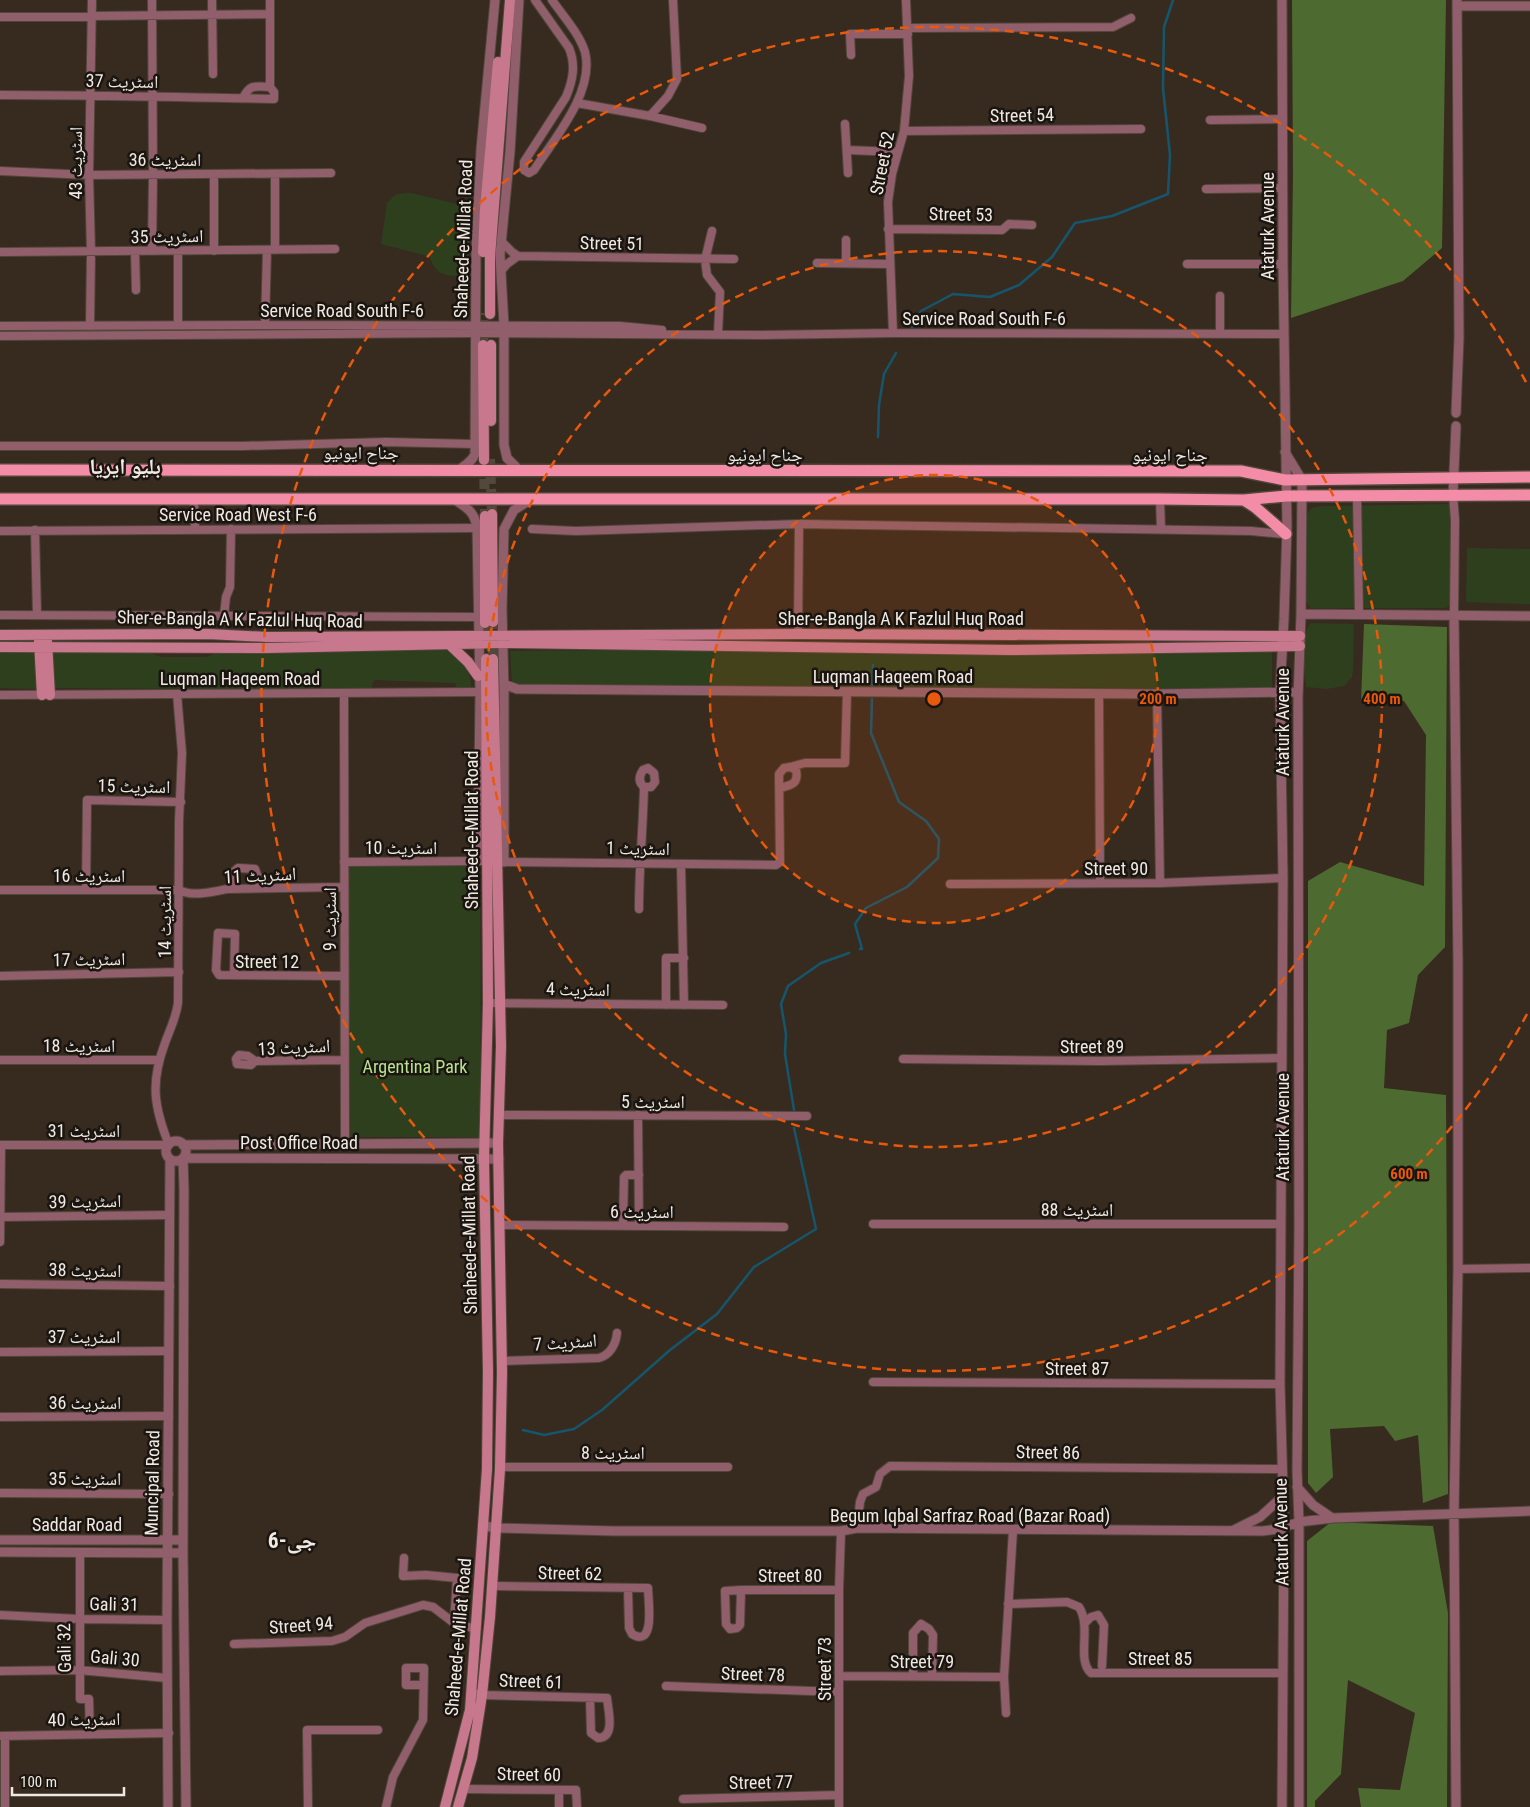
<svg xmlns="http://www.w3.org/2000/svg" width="1530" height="1807" font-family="'Roboto Condensed','Noto Naskh Arabic',sans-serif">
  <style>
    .green { fill: #2e3f1e }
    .forest { fill: #4d6a30 }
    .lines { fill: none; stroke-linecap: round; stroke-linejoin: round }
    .stream { stroke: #16566d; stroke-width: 2.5 }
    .secondary-tunnel { stroke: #53483c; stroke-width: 10; stroke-dasharray: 10 5; stroke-linecap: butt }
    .minor-casing { stroke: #51463a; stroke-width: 10 }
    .tertiary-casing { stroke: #51463a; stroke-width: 11 }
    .secondary-casing { stroke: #51463a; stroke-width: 12 }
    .primary-casing { stroke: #51463a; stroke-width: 14 }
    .minor { stroke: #915f6b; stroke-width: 8 }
    .tertiary { stroke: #915f6b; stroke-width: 9 }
    .secondary { stroke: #c8788d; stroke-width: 10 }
    .primary { stroke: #f38ca7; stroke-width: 11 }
    .ring { fill: none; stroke: #e8590c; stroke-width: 2.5; stroke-dasharray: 9 6 }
    .labels { text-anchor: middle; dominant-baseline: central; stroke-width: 5; stroke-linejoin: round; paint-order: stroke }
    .street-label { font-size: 18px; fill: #f0e9e1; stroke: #1a1510 }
    .park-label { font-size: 18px; fill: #b7e38e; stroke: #1a1510 }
    .district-label { font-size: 22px; font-weight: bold; fill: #f0e9e1; stroke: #1a1510 }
    .centre { fill: #e8590c; stroke: #1a1510; stroke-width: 2.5 }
    .ring-label { font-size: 15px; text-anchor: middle; font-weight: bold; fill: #e8590c; stroke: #1a1510; stroke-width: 5; stroke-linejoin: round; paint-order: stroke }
  </style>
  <rect width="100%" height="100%" fill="#372b1f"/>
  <path class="green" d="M404,193H411L470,207L468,276C458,276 440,278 434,266C431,262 432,260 428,256L381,244L387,203L395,195Z
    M1450,504V605L1446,608H1311L1307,603L1305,596V517L1312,508L1323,506Z
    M1467,548L1530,549V604L1466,602Z
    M1311,623L1354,624L1353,670L1352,677L1344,686L1327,689L1306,687C1305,671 1299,634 1311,623Z
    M1272,646V689L512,684L510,651Z
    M444,650C453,652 468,668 470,677C471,681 471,686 471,690H457L455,683L374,680L371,690L55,688L53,651H146L161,657H207L218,652L249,654Z
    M0,652H35L37,689L0,688Z
    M348,866H480L481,1137H349Z"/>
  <path class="forest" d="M1292,0H1446L1442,248L1403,281L1291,318L1293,175Z
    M1364,624L1447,627L1445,947L1418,975L1409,1023L1387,1030L1384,1088L1446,1095L1448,1494L1423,1503L1418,1435L1395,1441L1384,1426L1330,1429L1333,1477L1316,1493L1308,1483V881L1340,862L1424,886L1426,735L1404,701H1361Z
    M1331,1522L1433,1526L1448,1613L1447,1807H1361L1358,1788L1400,1790L1415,1713L1348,1680L1341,1774L1315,1801V1807H1307V1541Z"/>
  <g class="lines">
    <path class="stream" d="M912,327L921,311L953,294L990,297L1019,285L1052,257L1075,223L1112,216L1168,194L1170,155L1163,88L1164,27L1173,0
      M878,437L879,405L884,374L896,353
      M872,686L873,665
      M860,949H862L855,924L866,908L907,887L938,858L939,839L926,821L899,802L871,733L872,699
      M794,1110L785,1054L786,1034L781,1004L788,986L821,963L849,953
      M523,1430L544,1435L574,1429L602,1410L670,1350L717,1314L754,1267L816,1229L794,1128"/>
    <path class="secondary-tunnel" d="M483,345L484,313
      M490,459L492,514
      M484,464L485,516
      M485,623L486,659
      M493,659V622"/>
    <g class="minor-casing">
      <path id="minor" d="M152,0L153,174L152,251
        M212,0L213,74
        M535,0L569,48C576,65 573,80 566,97L524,162V170L529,173L534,170C554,139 595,92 585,52C579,33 563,16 552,0
        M0,17L270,14
        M908,28L1113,27L1131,18
        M851,55L850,34H908
        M270,87V0
        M0,95C91,95 183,97 274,99V92L270,87C255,86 250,84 243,98
        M577,103L650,116L702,128
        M650,116L668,96L677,79L673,0
        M1210,120L1283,119
        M845,124L848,173
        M904,131L1141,129
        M847,150L897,152
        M0,171L89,175L331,173
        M1206,189L1282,188
        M888,229L1002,230L1009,224L1032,225
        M712,231L705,260L707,275L720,292L718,334
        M846,240V263
        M275,250V174
        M178,251V325
        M214,251V174
        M0,252L335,249
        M135,252L136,290
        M518,256L734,259
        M817,263L890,264
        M1187,264H1283
        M501,271L507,264L518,256L512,252L501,241
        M265,325L267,250
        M0,326L265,325L620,326L662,330
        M90,326L91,252L89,175L92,0
        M893,333L888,202L892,174L904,131L909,76L906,0
        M1220,333V296
        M0,336L477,333L760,335L893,333L1284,334
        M0,446H242L386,442L475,444
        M1453,494L1455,520L1454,616
        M1357,495L1359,615
        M194,499L195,529
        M1160,499L1161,529
        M532,529L576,531L799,524L1251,531L1284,534
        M35,530L37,615
        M0,531L477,528
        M0,615L478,617
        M224,616L226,597L230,587L231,529
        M798,634L799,524
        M344,694L345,1144
        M1099,694L1100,883
        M1157,694L1160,883
        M0,695L480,692
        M790,767L805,763H845L847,692
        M344,862L483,861
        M499,862L776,865L780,862L779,774L784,768L790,767L796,770C799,784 791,785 780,788
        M681,864L684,1005
        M950,884L1160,883L1283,878
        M231,889V874L238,868L255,869L259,880L260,888
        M0,890H179C192,897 213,892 227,889L344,887
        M86,890L87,800L181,802
        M639,909C639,868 643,828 644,787C638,782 639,776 643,770L648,768L654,773L655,782L651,787H644
        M234,975L235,934L218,933L216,970L219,975L344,976
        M0,976L179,972
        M488,1003L723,1005
        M666,1005V958H684
        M903,1059L1101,1061L1282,1058
        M0,1060H159
        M255,1061L248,1056L239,1055L236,1059L237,1064L251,1065L255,1061L344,1060
        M499,1115L807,1116
        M638,1115L639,1226
        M0,1145H169C154,1107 150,1083 165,1043C170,1029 176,1018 178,1003L179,821L182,753L177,694
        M0,1217L169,1215
        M873,1224H1281
        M500,1225L784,1227
        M623,1226L624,1177L626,1175H639
        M0,1242L1,1145
        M1458,1269L1530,1268
        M0,1284L170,1286
        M0,1352L169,1351
        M502,1361L599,1358C610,1355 616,1344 617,1333
        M873,1382L1280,1384
        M0,1417L169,1416
        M499,1467H728
        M0,1493L169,1494
        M857,1528L860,1502L863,1494L876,1487L880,1474L890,1466L1281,1469
        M80,1552V1699H89L90,1734
        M404,1558L403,1576L426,1575L457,1578L454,1623
        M492,1586L648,1588C648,1600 656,1649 632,1634L629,1628L628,1589
        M741,1590L740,1625L737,1628L730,1629L726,1624L725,1591L741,1590H839
        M1008,1604L1067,1602L1079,1607C1092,1627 1076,1660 1091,1673H1283
        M0,1615L79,1619L167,1620
        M1085,1623L1091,1617L1098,1615L1104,1625L1102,1666
        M234,1644L332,1641L345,1637L365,1623L423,1605L433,1607L454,1623L476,1629
        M0,1671L79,1670L167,1678
        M840,1676L1004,1677
        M913,1676V1633L921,1624L929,1629L933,1635L932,1676
        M666,1686L839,1692
        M471,1692L482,1695L607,1698C608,1710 616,1738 598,1738L591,1733L590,1698
        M1006,1713L1004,1677L1013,1530
        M0,1736L169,1733
        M464,1789L576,1790L577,1807
        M559,1790V1807
        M683,1799L839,1795
        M5,1807V1736
        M308,1807L307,1730H378
        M386,1807L393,1777L423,1720L424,1668H406V1685H423
        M839,1807V1590L841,1531"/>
    </g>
    <g class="tertiary-casing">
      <path id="tertiary" d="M519,0L510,152L500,255L504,325V445L507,458L520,471
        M1282,0L1283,264L1287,527L1284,619L1280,691L1283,878L1280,1384L1284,1526L1282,1807
        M1457,6H1530
        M1456,413L1459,338L1457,0
        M1285,452L1302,480L1301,614L1298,698L1299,1226L1297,1471L1299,1522V1807
        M457,471C464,466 472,462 475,454L476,253L481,149L495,0
        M1453,494L1456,426
        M455,500C468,508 475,513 477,528L480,692L478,861
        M1301,614L1530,616
        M1454,616L1458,964V1269L1454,1514L1456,1807
        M504,684L517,689L1157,694L1298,692
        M504,862V690L502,609L504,529L514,510L530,500
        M166 1151a10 10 0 1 1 20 0a10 10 0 1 1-20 0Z
        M183,1145L498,1143
        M1297,1487L1313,1505L1332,1518
        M484,1526L497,1528L614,1531H841L857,1528L1263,1531L1278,1529L1299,1522L1333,1518L1530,1511
        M1234,1530L1260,1517L1282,1497
        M0,1540H183
        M0,1552L183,1553
        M168,1807L167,1620L170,1159
        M186,1807L183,1553L184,1190L183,1158L499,1159"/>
    </g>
    <g class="secondary-casing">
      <path id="secondary" d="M483,252L485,209L498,62
        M490,314V257L510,0
        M483,345L484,460
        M491,421V345
        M492,514L493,622
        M485,516V623
        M0,635L208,634L267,637L798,634L1300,636
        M39,641L42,695
        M47,641L50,695
        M449,644L468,662L478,676
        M0,647L266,648L503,643L1009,650L1300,646
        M445,1807L470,1710L487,1469L488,1372L484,1159L488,1003L486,659
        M458,1807L472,1758L482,1695L490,1617L500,1469L502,1372L498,1143L501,1046L493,659"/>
    </g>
    <g class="primary-casing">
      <path id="primary" d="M0,470L1241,471L1285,480L1530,477
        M0,499H1160L1244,500L1286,496L1530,495
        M1244,500L1255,507L1286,534"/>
    </g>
    <use href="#minor" class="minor"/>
    <use href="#tertiary" class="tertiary"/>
    <use href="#secondary" class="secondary"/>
    <use href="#primary" class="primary"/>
  </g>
  <circle cx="934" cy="699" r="224" fill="#e8590c" fill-opacity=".12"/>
  <g class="ring">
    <circle cx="934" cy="699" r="224"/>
    <circle cx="934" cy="699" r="448"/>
    <path d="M1527 1014A672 672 0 1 1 1527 384"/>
  </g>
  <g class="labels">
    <g class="street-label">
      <text transform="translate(122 81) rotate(1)">اسٹریٹ 37</text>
      <text transform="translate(1022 115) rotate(-1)">Street 54</text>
      <text x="165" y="159">اسٹریٹ 36</text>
      <text transform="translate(75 163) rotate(-90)">اسٹریٹ 43</text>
      <text transform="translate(882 163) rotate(-79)">Street 52</text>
      <text transform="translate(961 214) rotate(1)">Street 53</text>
      <text transform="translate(1267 226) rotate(-90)">Ataturk Avenue</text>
      <text transform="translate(167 236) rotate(-1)">اسٹریٹ 35</text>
      <text transform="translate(463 239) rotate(-88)">Shaheed-e-Millat Road</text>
      <text transform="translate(612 243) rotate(1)">Street 51</text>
      <text x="342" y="310">Service Road South F-6</text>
      <text x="984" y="318">Service Road South F-6</text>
      <text x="361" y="452">جناح ایونیو</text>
      <text x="765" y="454">جناح ایونیو</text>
      <text x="1170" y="454">جناح ایونیو</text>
      <text x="238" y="514">Service Road West F-6</text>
      <text x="901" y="618">Sher-e-Bangla A K Fazlul Huq Road</text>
      <text transform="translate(240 619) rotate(1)">Sher-e-Bangla A K Fazlul Huq Road</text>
      <text x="893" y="676">Luqman Haqeem Road</text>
      <text x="240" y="678">Luqman Haqeem Road</text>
      <text transform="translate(1282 722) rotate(-90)">Ataturk Avenue</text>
      <text transform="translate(134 786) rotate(1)">اسٹریٹ 15</text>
      <text transform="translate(471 830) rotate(-90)">Shaheed-e-Millat Road</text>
      <text x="401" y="847">اسٹریٹ 10</text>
      <text transform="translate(638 848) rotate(1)">اسٹریٹ 1</text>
      <text x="1116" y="868">Street 90</text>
      <text x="89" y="875">اسٹریٹ 16</text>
      <text transform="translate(260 875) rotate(-3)">اسٹریٹ 11</text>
      <text transform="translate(329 919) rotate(-90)">اسٹریٹ 9</text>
      <text transform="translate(164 922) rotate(-90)">اسٹریٹ 14</text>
      <text transform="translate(89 959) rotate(-1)">اسٹریٹ 17</text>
      <text x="267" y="961">Street 12</text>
      <text transform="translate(578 989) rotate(1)">اسٹریٹ 4</text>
      <text x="79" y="1045">اسٹریٹ 18</text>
      <text x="1092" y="1046">Street 89</text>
      <text transform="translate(294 1047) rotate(-3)">اسٹریٹ 13</text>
      <text x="653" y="1101">اسٹریٹ 5</text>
      <text transform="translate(1282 1127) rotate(-90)">Ataturk Avenue</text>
      <text x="84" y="1130">اسٹریٹ 31</text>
      <text x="299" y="1142">Post Office Road</text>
      <text transform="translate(85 1201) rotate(-1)">اسٹریٹ 39</text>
      <text x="1077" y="1209">اسٹریٹ 88</text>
      <text x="642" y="1211">اسٹریٹ 6</text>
      <text transform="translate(469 1235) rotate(-91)">Shaheed-e-Millat Road</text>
      <text transform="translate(85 1270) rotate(1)">اسٹریٹ 38</text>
      <text x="84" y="1336">اسٹریٹ 37</text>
      <text transform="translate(565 1342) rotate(-4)">اسٹریٹ 7</text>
      <text x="1077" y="1368">Street 87</text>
      <text x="85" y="1402">اسٹریٹ 36</text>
      <text x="613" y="1452">اسٹریٹ 8</text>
      <text transform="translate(1048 1452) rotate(1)">Street 86</text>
      <text x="85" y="1478">اسٹریٹ 35</text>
      <text transform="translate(152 1483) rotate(-89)">Muncipal Road</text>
      <text x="970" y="1515">Begum Iqbal Sarfraz Road (Bazar Road)</text>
      <text x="77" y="1524">Saddar Road</text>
      <text transform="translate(1281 1532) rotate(-91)">Ataturk Avenue</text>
      <text transform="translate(570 1573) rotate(1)">Street 62</text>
      <text x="790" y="1575">Street 80</text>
      <text transform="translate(114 1604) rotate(1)">Gali 31</text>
      <text transform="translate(301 1625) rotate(-4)">Street 94</text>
      <text transform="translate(458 1637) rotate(-85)">Shaheed-e-Millat Road</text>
      <text transform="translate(64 1648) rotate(-91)">Gali 32</text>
      <text transform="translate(115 1658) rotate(5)">Gali 30</text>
      <text x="1160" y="1658">Street 85</text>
      <text x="922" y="1661">Street 79</text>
      <text transform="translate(824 1669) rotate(-90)">Street 73</text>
      <text transform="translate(753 1674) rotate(2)">Street 78</text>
      <text transform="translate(531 1681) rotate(2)">Street 61</text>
      <text transform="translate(84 1719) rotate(-1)">اسٹریٹ 40</text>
      <text transform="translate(529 1774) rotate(1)">Street 60</text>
      <text transform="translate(761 1782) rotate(-1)">Street 77</text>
    </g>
    <g class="park-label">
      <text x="415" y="1066">Argentina Park</text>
    </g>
    <g class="district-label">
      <text x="125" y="466">بلیو ایریا</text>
      <text x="292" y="1540">جی-6</text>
    </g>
  </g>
  <circle cx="934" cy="699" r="8" class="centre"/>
  <g class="ring-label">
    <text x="1158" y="704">200 m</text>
    <text x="1382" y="704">400 m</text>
    <text x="1409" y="1179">600 m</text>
  </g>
  <path d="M12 1787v8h112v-8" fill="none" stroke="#f0e9e1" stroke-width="2.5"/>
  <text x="20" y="1787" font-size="15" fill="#f0e9e1" stroke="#1a1510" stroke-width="4" paint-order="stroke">100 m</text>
</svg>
